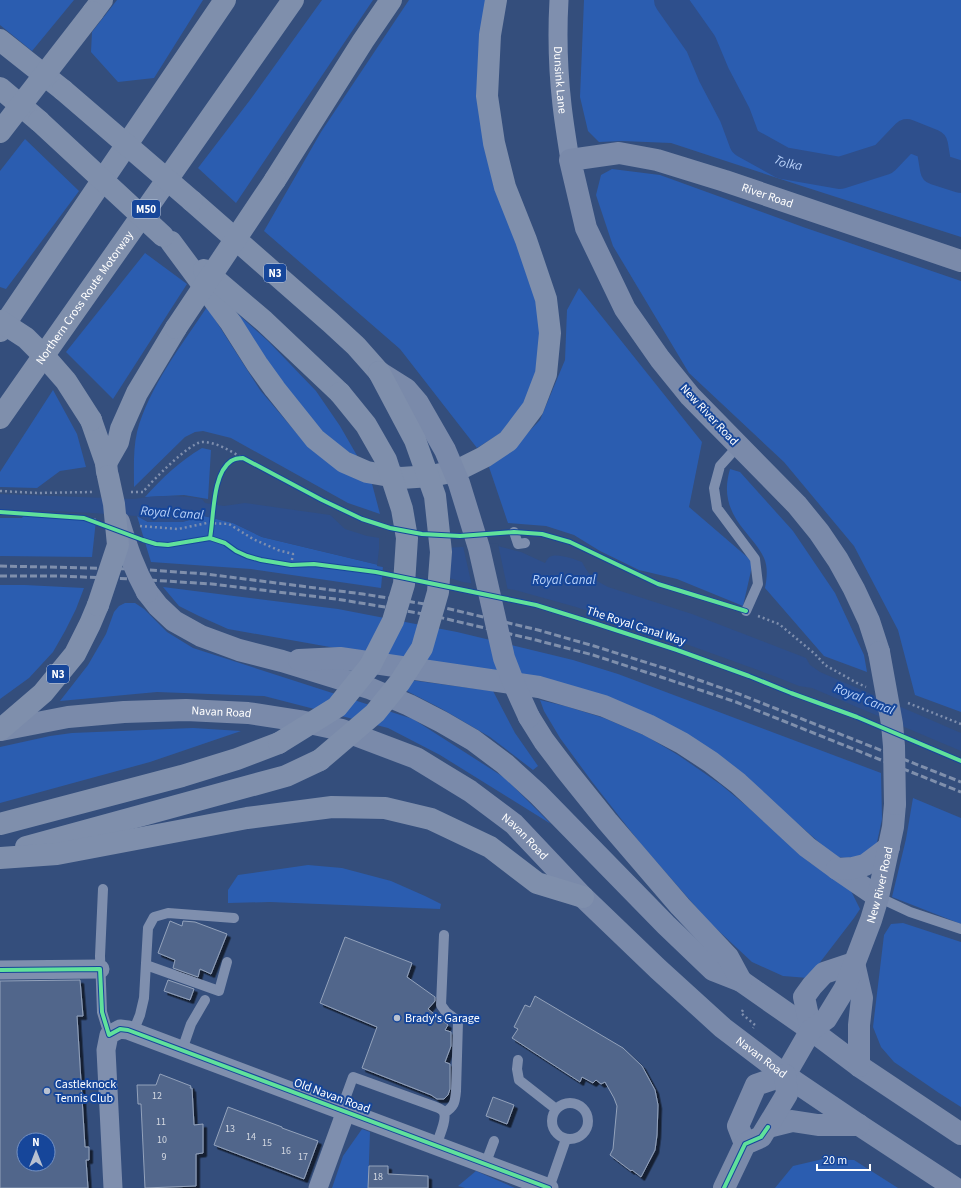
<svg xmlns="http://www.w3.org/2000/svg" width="961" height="1188" font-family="'Source Sans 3',sans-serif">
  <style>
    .green { fill: #2b5db0 }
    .water { fill: #2e4f8c }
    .pier { fill: #344e7c }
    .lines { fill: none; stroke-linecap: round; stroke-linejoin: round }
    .river { stroke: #2e4f8c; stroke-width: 32 }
    .building { fill: #51668b; stroke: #93a2bb; fill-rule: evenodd; filter: url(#shadow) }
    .path { stroke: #7f8fae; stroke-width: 2.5; stroke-dasharray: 2 3; stroke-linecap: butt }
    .lane { stroke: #7f8fae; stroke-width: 10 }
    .street { stroke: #7f8fae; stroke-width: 19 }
    .secondary { stroke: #7a8aaa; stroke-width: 22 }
    .highway { stroke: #7f8fac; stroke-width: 22 }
    .rail { stroke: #7f8fac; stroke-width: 3; stroke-dasharray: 7 3; stroke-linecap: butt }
    .secondary-bridge { stroke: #7a8aaa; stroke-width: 22 }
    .highway-bridge { stroke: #7f8fac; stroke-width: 22 }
    .cycleway-casing { stroke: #16469a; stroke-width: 6 }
    .cycleway { stroke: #60e19b; stroke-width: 4 }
    .poi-dot { fill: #b8c1d1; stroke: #16469a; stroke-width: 1.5 }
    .labels { text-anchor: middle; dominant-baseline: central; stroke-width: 4; stroke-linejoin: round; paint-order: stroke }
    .number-label { font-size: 10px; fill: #d4d9e2 }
    .shield { fill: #16469a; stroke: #b9c8e1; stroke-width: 1 }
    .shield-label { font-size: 11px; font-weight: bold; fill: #fff }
    .street-label { font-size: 12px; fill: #fff; stroke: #16469a }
    .poi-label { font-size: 12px; fill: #fff; stroke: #16469a; text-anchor: start }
    .water-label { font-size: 13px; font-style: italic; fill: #b8d1f9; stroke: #16469a }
  </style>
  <defs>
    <filter id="shadow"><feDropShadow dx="3.5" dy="3.5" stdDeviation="0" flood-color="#0009"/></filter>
  </defs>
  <rect width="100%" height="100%" fill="#344e7c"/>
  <path class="green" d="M0,0H74L32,51L0,25Z
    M117,0H203L154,78L118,82L91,52L92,32Z
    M322,0H373L236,203L198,168L250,100Z
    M409,0H488L481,37L533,284L540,324V363L525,402L504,431L477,448L400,349L264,231L321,132Z
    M584,0H961V237L805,187L671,143L622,141L599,142L588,131L580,97Z
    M25,139L79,191L6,289L0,287V171Z
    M612,169L660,175L803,227L961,281V712L915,695L898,630L854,546L784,462L689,373L613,246L596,195L601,175Z
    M145,253L187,284L113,399L66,352Z
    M579,288L702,442L689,507L753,562L743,606L677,579L639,570L600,551L574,535L546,526L508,523L489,467L512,449L540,420L565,360L567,310Z
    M221,299L268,341L316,391L340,426L359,459L325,436L290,397Z
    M207,307L260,390L305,443L371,480L380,514L348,503L231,438L203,431L195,432L185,437L134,487C134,469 133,450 137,432C149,387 181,346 207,307Z
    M53,390L77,434L86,467L60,471L37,488L0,487V472Z
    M202,448L211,450L208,499L184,495L145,497C162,478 180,461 202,448Z
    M730,469L740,472L793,531L835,593L864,655L867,672L824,656L765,588C767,578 768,567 764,558C759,547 751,539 744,530C728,510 723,493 730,469Z
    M25,514L96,520L92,557L0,556V518H22Z
    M137,516L148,522H182L204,516L233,523L262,537L383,566L381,588L251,569L151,562Z
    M0,585H25L84,588L76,609L65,631L53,652L29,678L0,699Z
    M163,587L338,609L457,632L573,660L618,674L881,773L882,819L876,847C861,857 854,859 836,857L729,764L681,733L358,652L228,629L199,616L179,606Z
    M125,603H135L144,609L167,632L193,648L413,719L505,778L551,824L440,755L388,728L264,696L157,692L60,701L88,665L106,634L114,612L119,606Z
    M410,680L493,691L515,733L538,766L533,770L490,737L442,709L403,689Z
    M540,700L565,706L604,718L646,736L678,755L720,784L749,808L809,862L850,889L860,909L854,918L808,978L783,976L752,962L709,922L640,843L593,783L560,738L544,711Z
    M193,728L241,731L150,762L0,803V747L50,736L72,733Z
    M913,798L961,818V924L892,897L906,839Z
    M308,865L342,868L391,881L425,896L441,904L440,909L270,902L228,903V890L238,875Z
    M903,923L961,942V1107L939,1093L894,1062L881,1047L873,1027L884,935L891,924Z
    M362,1129L370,1132L368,1188H332L343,1156Z
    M823,1159L854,1160L898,1188H775L793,1166Z
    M476,1171L515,1188H465L458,1186Z"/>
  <path class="water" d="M0,494L134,499C157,495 180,495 202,499L205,503L224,506L245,503L330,515L345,529L367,536L444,548L494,545L521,552L545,563C547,560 548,557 552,556C560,554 574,559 582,562C590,577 593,579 608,587L692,614L806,658L810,665L820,672L961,733V751L812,688L799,686L774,676L650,631L576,607L515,590L463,582L442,576L383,566L262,537L233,523L204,516L182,522H148L137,516L92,513L34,510L25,514L0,512Z"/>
  <path class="pier" d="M379,536L444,546L442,578L377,566L379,549Z
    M494,543L498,544L508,591L472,586L463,546Z"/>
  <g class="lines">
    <path class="river" id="s1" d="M670,0L701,44L714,75L735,115L745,142L783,163L840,173L884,159L907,135L932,145L936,169L961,177"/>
  </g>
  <path class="building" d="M170,921L182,926L183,921L195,922L227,934L211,974L200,969L198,977L173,968L175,960L158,953Z
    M345,937L412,963L407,977L435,997V1001L428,1009L448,1025L445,1030L451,1032V1046L445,1062L450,1064V1089L448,1095L444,1099H437L431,1095L362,1068L377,1027L320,1003Z
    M80,980L83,1016H77L85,1147H89V1160H86L88,1188H0V981ZM24,1140H48V1164H24Z
    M168,980L194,989L190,1000L164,991Z
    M535,996L623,1048L642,1066L655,1090L658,1105L657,1135L655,1150L641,1177L632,1170L631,1171L610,1155L613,1149L617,1106L614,1098L605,1082L601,1084L596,1080L593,1083L582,1077L580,1082L512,1038L518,1029L514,1027L525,1005L530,1007Z
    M160,1074L191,1086L190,1088H192L194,1125L203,1124V1153L196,1154V1186L145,1188L141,1104H138L137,1085H156Z
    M493,1097L514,1105L507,1124L486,1116Z
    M228,1107L282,1127V1128L318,1141L304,1179L214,1145Z
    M369,1166H388V1174L428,1176V1188H368Z"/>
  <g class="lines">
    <path class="path" d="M0,491L38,493L92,492
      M131,492H143C152,481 189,443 202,442C217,442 230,451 243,458
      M0,512L25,514
      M84,518L96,520
      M140,526L178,529L207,523L229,524L253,539L278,550L293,554L291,565
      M758,616L779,624L815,654L825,665L857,683L866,687
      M908,703L961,724
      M743,1010L741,1013L755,1025L753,1028"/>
    <path class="lane" d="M738,446L720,466L714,488L717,508L755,559L758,584L746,611
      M514,532L518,544L525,543
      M103,889L100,956L102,1012L109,1035
      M878,897L910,912L961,929
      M444,935L441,1005L446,1012L458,1021L456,1091C455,1103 454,1107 444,1113
      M146,965L219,991L227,962
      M133,1032L140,1015L144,998L148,928L154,917L168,913L234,918
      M182,1050L191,1024L205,1000
      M518,1060L517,1069L519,1080L556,1109
      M552 1121a18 18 0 1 1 36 0a18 18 0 1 1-36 0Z
      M346,1111L345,1099L353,1077L436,1107C439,1108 443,1110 444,1113C447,1120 438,1139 436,1146
      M485,1165L494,1141
      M549,1188L566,1139"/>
    <g class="street">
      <path id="s2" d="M559,0C557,35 558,70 562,105C564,123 567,141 570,160"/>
      <path d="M0,970L100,969"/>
      <path d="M113,1188L106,1050L109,1035L120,1029L128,1030L549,1188"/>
      <path d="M318,1188L346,1111"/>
    </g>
    <g class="secondary">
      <path d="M147,592L158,606L174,621L201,636L239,650L282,661L334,677L369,688L409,705L442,722L473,740L505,764L538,794L666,925L713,970L741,981L811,1030L859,1066L961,1134"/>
      <path id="s3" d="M879,652L869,621L854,589L838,560L819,532L797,505L690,396L660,359L625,309L586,228L570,160L619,153L657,160L725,181L961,261"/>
      <path d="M299,660L340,658L539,687L604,706L648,725L682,743L711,762L738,783L807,847L837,869L878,897"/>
      <path d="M529,717L544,741L566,770L607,821L680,906L728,957L741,981"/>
      <path id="s4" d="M1,730L68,717L124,712L186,710L248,713L300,721L342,730L416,758L470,791L514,824L583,897L658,969L723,1028L785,1075L859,1125L955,1188"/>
      <path d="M837,869L853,868L865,865L889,847"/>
      <path d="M854,963L862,998L859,1025V1066"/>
      <path d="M811,1030L804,997L812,986L824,973L854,963"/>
      <path id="s5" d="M785,1075L811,1030L826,1019L845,988L871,920L878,897L893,827L895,804"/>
      <path d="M768,1127L792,1121L818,1125H859"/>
      <path d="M745,1144L738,1126L756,1085L785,1075"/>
      <path d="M724,1188L745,1144L761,1137L781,1104L787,1094L785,1075"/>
    </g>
    <g class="highway">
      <path d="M93,12L102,0"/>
      <path d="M0,40L63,90"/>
      <path d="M0,88L39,121"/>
      <path d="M275,180L363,41L391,0"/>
      <path d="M192,201L330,322L356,346L379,372"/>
      <path d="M171,242L231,323L257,364L275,389L315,439L344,462L367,472L401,478L431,476L456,471L484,457L508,441L533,408L546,374L550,333L546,299L526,240L505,187L494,143L487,96L490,35L496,0"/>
      <path d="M204,270L264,321L340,393"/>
      <path d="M0,331L225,0"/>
      <path id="s6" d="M0,418L293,0"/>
      <path d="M91,420L106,463L107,472"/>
      <path d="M106,463L118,442L121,429L137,393L176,328"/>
      <path d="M0,730L43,693L75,654L90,624L98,605"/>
      <path d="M0,824L182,776L237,759L279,743"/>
      <path d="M26,847L286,776L320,760"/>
      <path d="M0,858L57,854L247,818L332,807L385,808L431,819L490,847L537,883L583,897"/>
    </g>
    <path class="rail" d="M0,566L134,569L206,574L363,594L437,606L538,630L594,646L667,669L739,694L961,782
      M0,576H58L134,579L212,584L336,599L385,607L434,616L536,640L593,655L664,678L736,702L961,792"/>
    <path class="secondary-bridge" d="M379,372L406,389L418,403L445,450L459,483L479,548L504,658L514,684L529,717
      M119,522C127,548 134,569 147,592
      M879,652L892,724L894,746L895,804"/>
    <path class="highway-bridge" d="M63,90L192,201
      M39,121L163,236
      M0,132L93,12
      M0,321L26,338L45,357L66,381L91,420
      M176,328L275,180
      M98,605L118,545L114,504L108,476
      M279,743L337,707L370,666L393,621L404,584L407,538L402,509L386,460L366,425L340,393
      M320,760L375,713L400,682L422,648L438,592L441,552L435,496L415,440L379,372"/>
    <g class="cycleway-casing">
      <path id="cycleway" d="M0,512L84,518L143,540L156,544L168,545L210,538L225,543L236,551L247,556L261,560L291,565L314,564L376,572L536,605L594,623L677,650L749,676L791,693L857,717L961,761
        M210,538C214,517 212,474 231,461C234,459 239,458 243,458L322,500L362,519L390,528L422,534L460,536L514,532L542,534L570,542L658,584L746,611
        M0,970L100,969L102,1012L109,1035L120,1029L128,1030L549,1188
        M724,1188L745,1144L761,1137L768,1127"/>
    </g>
    <use href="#cycleway" class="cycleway"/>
  </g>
  <g class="poi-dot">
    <circle cx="397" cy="1018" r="4"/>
    <circle cx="47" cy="1091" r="4"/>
  </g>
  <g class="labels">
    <g class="number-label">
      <text x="157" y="1096">12</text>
      <text x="161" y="1122">11</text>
      <text x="230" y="1129">13</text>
      <text x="251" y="1137">14</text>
      <text x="162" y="1140">10</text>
      <text x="267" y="1143">15</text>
      <text x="286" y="1151">16</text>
      <text x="164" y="1157">9</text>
      <text x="303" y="1157">17</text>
      <text x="378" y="1177">18</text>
    </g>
    <g class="shield">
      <rect x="132" y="200" width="28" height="18" rx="3"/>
      <rect x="264" y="264" width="22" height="18" rx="3"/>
      <rect x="47" y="665" width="22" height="18" rx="3"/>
    </g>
    <g class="shield-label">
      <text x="146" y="209">M50</text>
      <text x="275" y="273">N3</text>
      <text x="58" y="674">N3</text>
    </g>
    <g class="street-label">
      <text stroke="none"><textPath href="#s2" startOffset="80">Dunsink Lane</textPath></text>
      <text stroke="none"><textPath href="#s3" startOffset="795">River Road</textPath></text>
      <text stroke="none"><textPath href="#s6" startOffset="147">Northern Cross Route Motorway</textPath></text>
      <text transform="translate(709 415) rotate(47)">New River Road</text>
      <text transform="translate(636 626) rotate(18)">The Royal Canal Way</text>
      <text stroke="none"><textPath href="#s4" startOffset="222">Navan Road</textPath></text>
      <text stroke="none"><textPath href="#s4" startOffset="558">Navan Road</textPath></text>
      <text stroke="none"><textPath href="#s5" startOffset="216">New River Road</textPath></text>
      <text stroke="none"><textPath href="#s4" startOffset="882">Navan Road</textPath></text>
      <text transform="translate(332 1096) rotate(20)">Old Navan Road</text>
    </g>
    <g class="poi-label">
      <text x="405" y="1018">Brady's Garage</text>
      <text x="55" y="1084">Castleknock<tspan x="55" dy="14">Tennis Club</tspan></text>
    </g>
    <g class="water-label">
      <text stroke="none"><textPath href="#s1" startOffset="210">Tolka</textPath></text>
      <text transform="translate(172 513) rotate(4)">Royal Canal</text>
      <text x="564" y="580">Royal Canal</text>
      <text transform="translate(864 699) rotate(22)">Royal Canal</text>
    </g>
  </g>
  <g transform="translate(36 1152)"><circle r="19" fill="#16469a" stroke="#7390c2"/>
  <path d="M0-3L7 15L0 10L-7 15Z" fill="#b8c1d1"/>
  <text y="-6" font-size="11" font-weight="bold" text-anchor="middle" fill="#ffffff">N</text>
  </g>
  <path d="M817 1164v6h53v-6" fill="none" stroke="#ffffff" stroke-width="2"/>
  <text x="823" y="1164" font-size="12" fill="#ffffff" stroke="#16469a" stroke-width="3" paint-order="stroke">20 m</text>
</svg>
